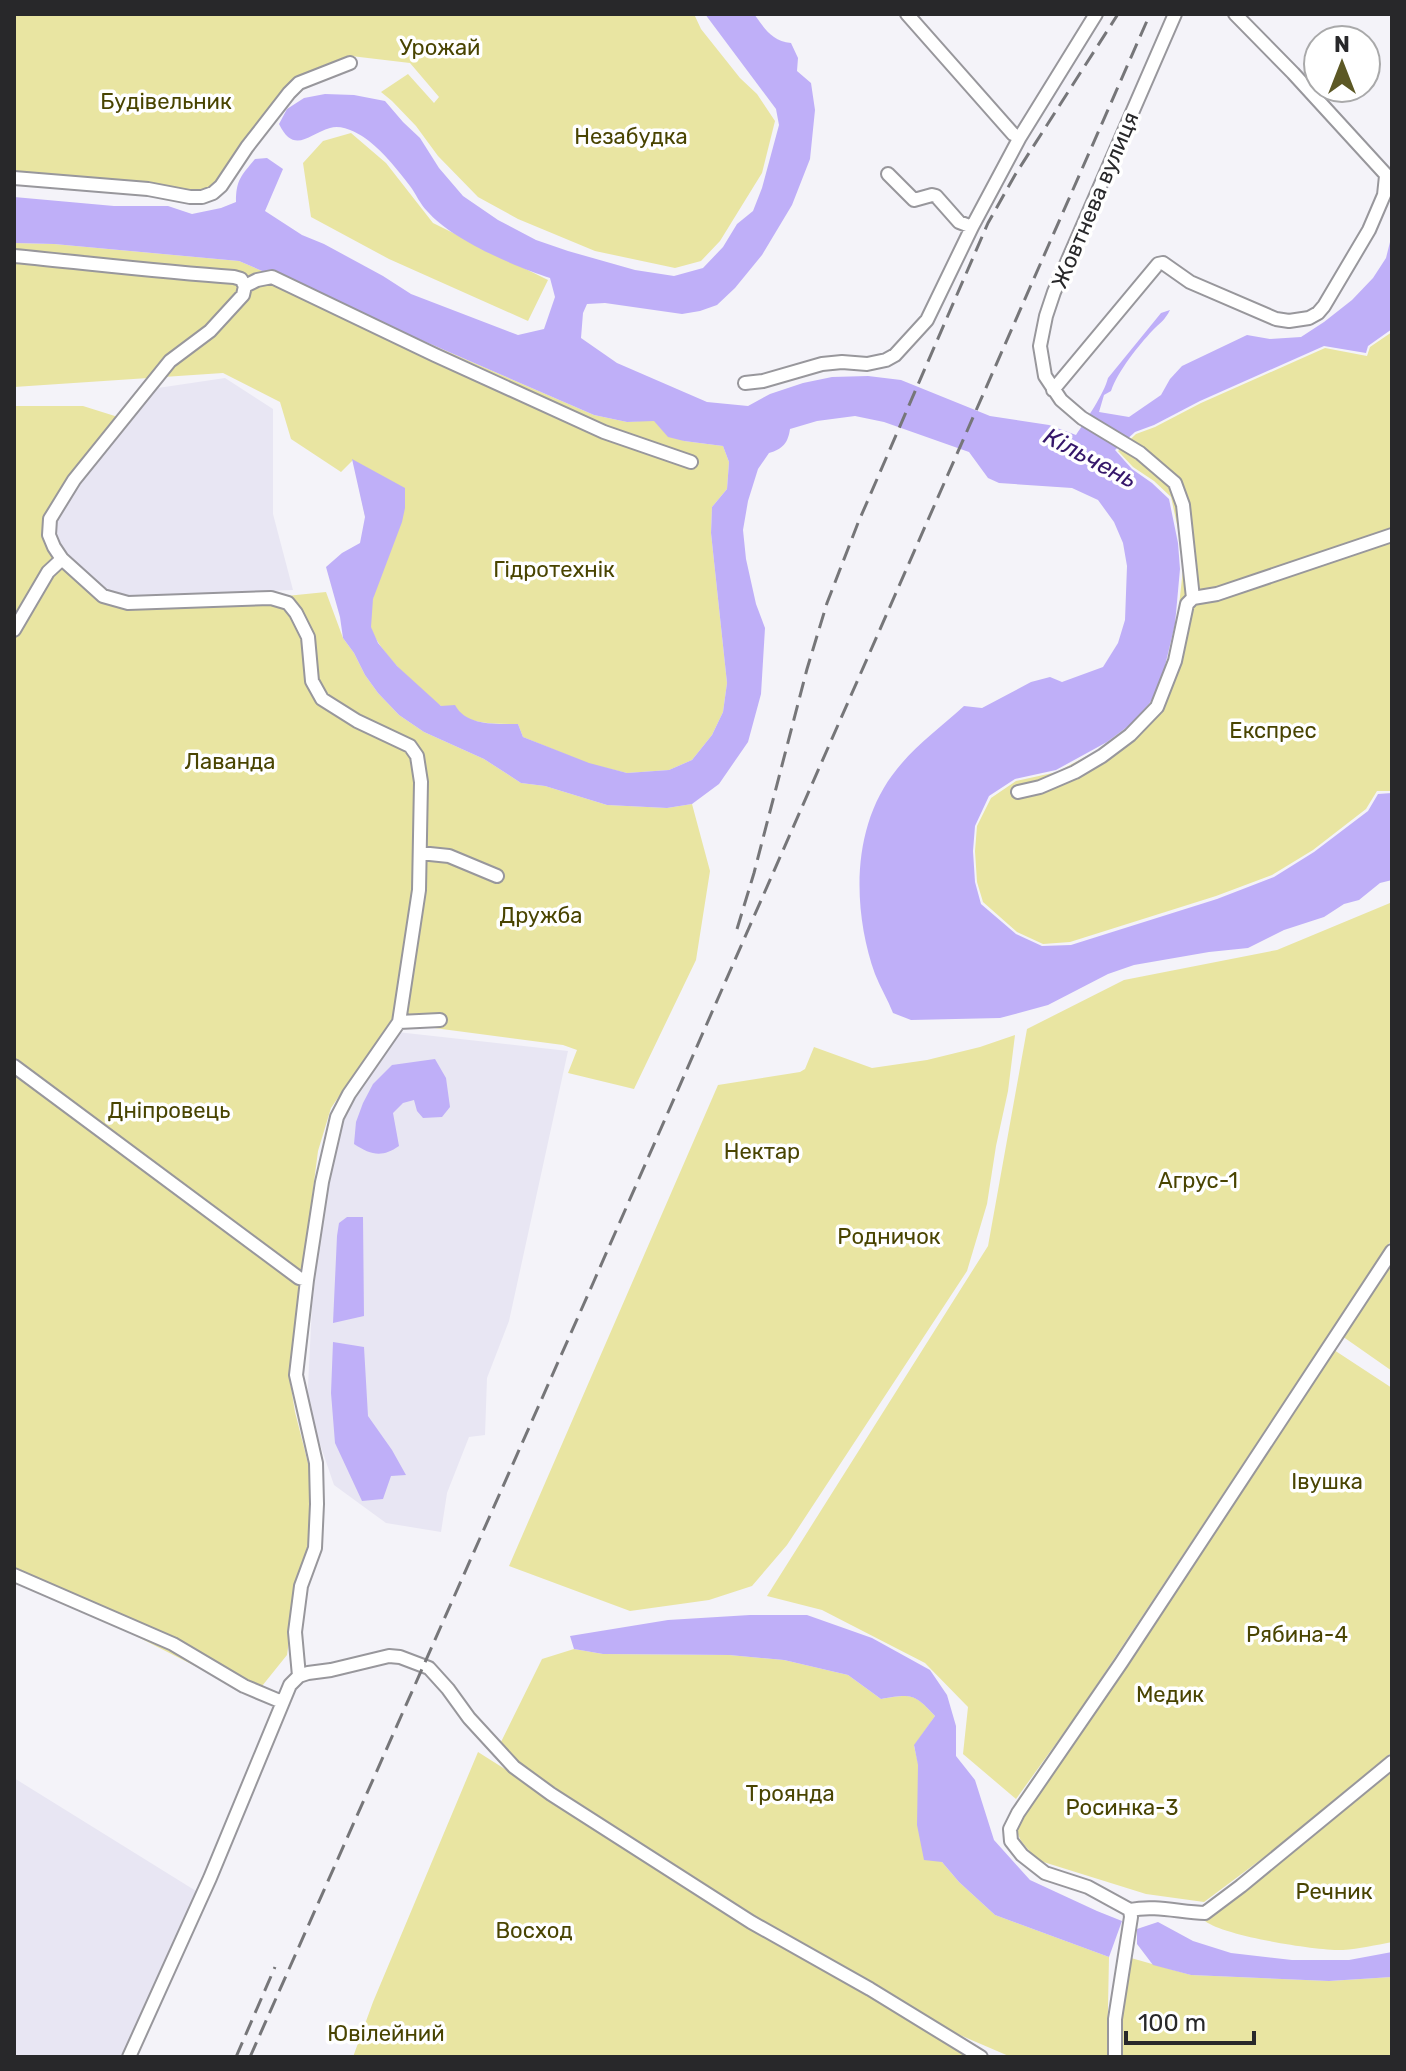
<svg xmlns="http://www.w3.org/2000/svg" width="1406" height="2071" font-family="Rubik,sans-serif">
  <style>
    .built { fill: #e8e6f3 }
    .green { fill: #e9e5a2 }
    .water { fill: #bfaff8 }
    .lines { fill: none; stroke-linecap: round; stroke-linejoin: round }
    .minor-casing { stroke: #98979c; stroke-width: 16 }
    .minor { stroke: #fff; stroke-width: 12 }
    .rail { stroke: #767679; stroke-width: 3; stroke-dasharray: 16 8; stroke-linecap: butt }
    .labels { text-anchor: middle; dominant-baseline: central; stroke-width: 7; stroke-linejoin: round; paint-order: stroke }
    .park-label { font-size: 22px; fill: #494401; stroke: #fff }
    .street-label { font-size: 22px; fill: #28282a; stroke: #fff }
    .water-label { font-size: 24px; font-style: italic; fill: #36176a; stroke: #fff }
  </style>
  <rect width="100%" height="100%" fill="#f4f3f9"/>
  <path class="built" d="M225,378L273,409V514L293,590L120,597L100,587L67,556L53,534L54,522L79,481L151,389Z
    M397,1032L568,1051L509,1321L487,1378L485,1435L469,1437L447,1493L441,1532L386,1523L334,1485L307,1406L312,1306L326,1183L341,1127L366,1072Z
    M14,1778L196,1891L121,2057H14Z"/>
  <path class="green" d="M14,14H694L701,29L740,78L757,94L775,121L762,173L720,241L701,261L675,268L595,251L518,219L478,197L438,156L416,126L392,101L381,92L408,74L434,103L439,97L410,63L351,56L300,77L224,175L209,193L189,194L14,173Z
    M351,133L386,163L433,223L548,280L528,321L389,259L311,217L303,163L323,141Z
    M14,243L54,244L239,261L594,415L627,422L654,420L684,441L723,446L729,462L727,489L712,507L711,533L727,683L723,712L712,735L692,760L669,770L627,773L589,764L523,737L518,724C503,724 488,724 475,721C464,718 450,711 441,706C422,693 377,650 371,628C367,613 374,594 379,580L353,460L341,472L291,439L280,402L223,373L14,387Z
    M1392,332V791H1377L1366,809L1313,850L1272,875L1216,896L1070,942L1043,944L1017,932L983,902L977,882L975,851L977,826L991,798L1016,781L1057,772L1109,744L1132,725L1151,705L1162,688L1177,624L1183,569L1181,543L1171,497L1154,481L1133,467L1118,451L1136,434L1155,427L1201,403L1325,348L1367,356L1370,347Z
    M14,406H83L118,417L103,433L63,487L44,522L46,544L65,570L95,597L122,606L216,603L326,592L343,638L354,653L365,675L378,693L399,715L424,732L484,759L521,783L545,786L607,805L667,808L692,804L710,871L696,960L634,1089L568,1073L577,1050L563,1045L419,1026H402L392,1019L331,1108L318,1151L289,1375L295,1412L312,1479L308,1543L295,1599L287,1655L254,1696L14,1574Z
    M1390,903L1392,904V1239L1078,1713L1016,1799L963,1754L968,1707L925,1663L822,1610L767,1596L988,1246L1027,1029L1124,980L1277,950Z
    M1015,1035L1008,1091L996,1146L987,1204L967,1271L787,1545L752,1586L709,1600L630,1611L509,1566L718,1085L800,1072L805,1069L814,1047L872,1068L927,1060L980,1047Z
    M1392,1259V1371L1342,1336Z
    M1331,1348L1392,1388V1752L1302,1829L1204,1902L1146,1894L1037,1860L1021,1841L1017,1832V1825L1235,1502Z
    M574,1649L603,1654L729,1655L784,1660L848,1675L881,1699C912,1694 914,1693 935,1716L914,1746L942,1862L959,1882L995,1915L1109,1957L1107,2057H1011L897,2008L840,1976L496,1752L542,1659Z
    M478,1752L805,1960L986,2057H353L373,2002Z
    M1392,1769V1942C1376,1945 1359,1949 1343,1950C1317,1951 1224,1936 1205,1921L1235,1893L1306,1841Z
    M1131,1958L1191,1975L1329,1981L1392,1977V2057H1120L1122,2011Z"/>
  <path class="water" d="M705,14H754C765,29 772,41 791,43L798,58L797,71L811,83L815,110L810,159L792,205L762,255L735,288L717,305L700,311L682,314L605,303L587,304L583,313L581,338L617,363L707,402L748,406L770,394L803,383L832,377L868,376L901,380L990,416L1049,425L1076,435C1086,420 1104,394 1108,378L1161,313L1170,310C1165,320 1160,323 1153,330C1138,346 1118,371 1111,391L1104,395L1099,412L1129,417L1161,395L1170,379L1182,366L1247,335L1270,339L1301,337L1324,322L1352,300L1373,278L1386,258L1390,242L1392,241V329L1368,346L1366,353L1324,346L1200,401L1154,425L1135,432L1115,450L1132,469L1152,483L1169,499L1178,543L1180,569L1175,624L1160,687L1149,704L1131,724L1107,742L1056,770L1015,779L989,796L975,826L973,851L975,882L981,904L1016,934L1042,946L1071,945L1217,899L1274,877L1314,852L1368,811L1378,794L1392,793V880L1380,883L1359,900L1344,904L1324,917L1284,930L1248,948L1209,952L1134,965L1108,974L1048,1005L1000,1018L911,1020L893,1013C888,1000 880,987 875,974C852,909 851,825 897,769C916,745 941,727 964,706L982,708L1031,682L1050,677L1062,682L1103,667L1118,643L1125,620L1127,566L1123,543L1114,522L1098,500L1072,488L999,483L988,478L969,452L884,422L855,416L817,421L790,429C788,443 783,449 769,453L758,469L748,501L743,530L746,559L756,604L765,628L761,694L748,742L719,784L692,804L667,808L607,805L545,786L521,783L484,759L424,732L399,715L378,693L365,675L354,653L343,638L340,617L326,567L342,553L360,543L365,517L352,459L405,488V508L402,522L373,599L371,627L378,643L397,666L441,706L455,705C466,726 496,724 518,724L523,737L589,763L627,773L669,770L692,760L712,735L723,712L727,683L711,533L712,507L727,489L729,462L723,446L684,441L668,437L654,421L627,422L594,415L239,261L54,244L14,243V197L114,206H168L192,214L221,208L236,202C236,180 241,176 255,159L267,158L283,169L265,211L302,235L324,244L383,276L411,294L518,335L544,329L555,297L550,278C514,266 452,240 427,211C420,204 416,194 410,186C398,170 384,153 369,141C359,133 342,124 330,128C309,134 294,155 279,124L287,109L304,98L325,94L354,95L385,101L403,122L420,138L439,168L463,196L498,220L536,240L568,251L635,270L674,276L703,268L723,247L737,224L753,211L762,188L779,125L776,109Z
    M435,1059L446,1078L450,1107L442,1117L423,1118L417,1111L414,1100L403,1103L393,1113L399,1146C382,1158 371,1155 354,1144L356,1122L363,1103L373,1084L392,1065Z
    M347,1217H363L364,1316L333,1323L337,1236L339,1223Z
    M333,1342L364,1347L368,1416L392,1450L406,1475L391,1476L383,1499L362,1501L335,1443L331,1393Z
    M750,1615H807L872,1638L930,1670L947,1695L956,1726V1756L975,1780L994,1840L1030,1880L1097,1911L1122,1921L1109,1957L995,1915L959,1882L942,1862L924,1860L917,1825L918,1765L914,1745L935,1716C914,1693 911,1694 881,1699L848,1675L784,1660L729,1655L603,1654L574,1649L570,1636L668,1620Z
    M1158,1922L1193,1941L1231,1953L1292,1960H1349L1392,1952V1977L1329,1981L1191,1975L1153,1965L1137,1944V1929Z"/>
  <g class="lines">
    <g class="minor-casing">
      <path id="minor" d="M907,14L1013,134L1020,137
        M1235,14L1293,73L1390,179
        M888,174L914,200L932,195L936,196L959,222L972,227
        M14,178L148,189L190,197H202L213,193L221,186L247,147L289,93L299,83L350,63
        M14,256C87,263 160,272 234,277L241,279L245,286
        M745,383L763,381L822,364L842,362L867,364L886,360L895,355L927,320L972,227L1020,137L1096,14
        M1053,390L1158,264L1163,263L1190,282L1276,319L1289,321L1309,318L1318,313L1324,306L1369,230L1384,195L1386,176
        M1193,598L1217,594L1392,535
        M14,630L48,572L62,559
        M1018,792L1040,787L1075,772L1102,756L1130,735L1157,707L1175,661L1187,604L1193,598L1183,505L1175,483L1140,453L1082,418L1061,400L1045,376L1040,346L1046,316L1054,292L1175,14
        M420,853L449,856L497,876
        M399,1022L440,1020
        M14,1066L299,1278L307,1280
        M1392,1251L1121,1663L1018,1813L1010,1829L1011,1841L1022,1855L1045,1873L1088,1887L1130,1910C1155,1905 1179,1912 1205,1913L1241,1886L1392,1762
        M14,1575L173,1644L244,1686L282,1702
        M299,1676L295,1632L301,1586L315,1548L317,1504L316,1463L296,1375L307,1280L322,1182L337,1117L349,1094L399,1022L419,890L421,782L417,756L410,746L357,721L322,699L312,681L308,637L296,613L288,603L271,598L128,603L103,596L62,559L54,547L49,535L50,519L74,480L170,361L210,331L243,295L245,286L257,280L272,277L435,355L604,432L691,462
        M129,2057L210,1878L290,1685L299,1676L308,1673L331,1670L389,1656L400,1657L429,1668L448,1689L469,1718L514,1767L551,1794L751,1922L870,1989L981,2057
        M1115,2057V2019L1131,1917L1130,1910"/>
    </g>
    <use href="#minor" class="minor"/>
    <path class="rail" d="M737,929L754,873L807,669L827,603L858,523L988,223L1015,175L1118,14
      M236,2057L275,1967
      M250,2057L594,1281L1150,14"/>
  </g>
  <g class="labels">
    <g class="park-label">
      <text x="440" y="47">Урожай</text>
      <text x="166" y="101">Будівельник</text>
      <text x="631" y="136">Незабудка</text>
      <text x="554" y="569">Гідротехнік</text>
      <text x="1273" y="730">Експрес</text>
      <text x="230" y="761">Лаванда</text>
      <text x="541" y="915">Дружба</text>
      <text x="169" y="1110">Дніпровець</text>
      <text x="762" y="1151">Нектар</text>
      <text x="1198" y="1180">Агрус-1</text>
      <text x="889" y="1236">Родничок</text>
      <text x="1327" y="1481">Івушка</text>
      <text x="1297" y="1634">Рябина-4</text>
      <text x="1170" y="1694">Медик</text>
      <text x="790" y="1793">Троянда</text>
      <text x="1122" y="1807">Росинка-3</text>
      <text x="1334" y="1891">Речник</text>
      <text x="534" y="1930">Восход</text>
      <text x="386" y="2033">Ювілейний</text>
    </g>
    <g class="street-label">
      <text transform="translate(1095 200) rotate(-67)">Жовтнева вулиця</text>
    </g>
    <g class="water-label">
      <text transform="translate(1090 458) rotate(28)">Кільчень</text>
    </g>
  </g>
  <rect width="1406" height="2071" fill="none" stroke="#28282a" stroke-width="32"/>
  <g transform="translate(1342 64)"><circle r="38" fill="#ffffff" stroke="#a9a9aa" stroke-width="2"/>
  <path d="M0-6L14 30L0 20L-14 30Z" fill="#5c5825"/>
  <text y="-12" font-size="22" font-weight="bold" text-anchor="middle" fill="#28282a">N</text>
  </g>
  <path d="M1126 2031v12h128v-12" fill="none" stroke="#28282a" stroke-width="4"/>
  <text x="1138" y="2031" font-size="24" fill="#28282a" stroke="#ffffff" stroke-width="6" paint-order="stroke">100 m</text>
</svg>
